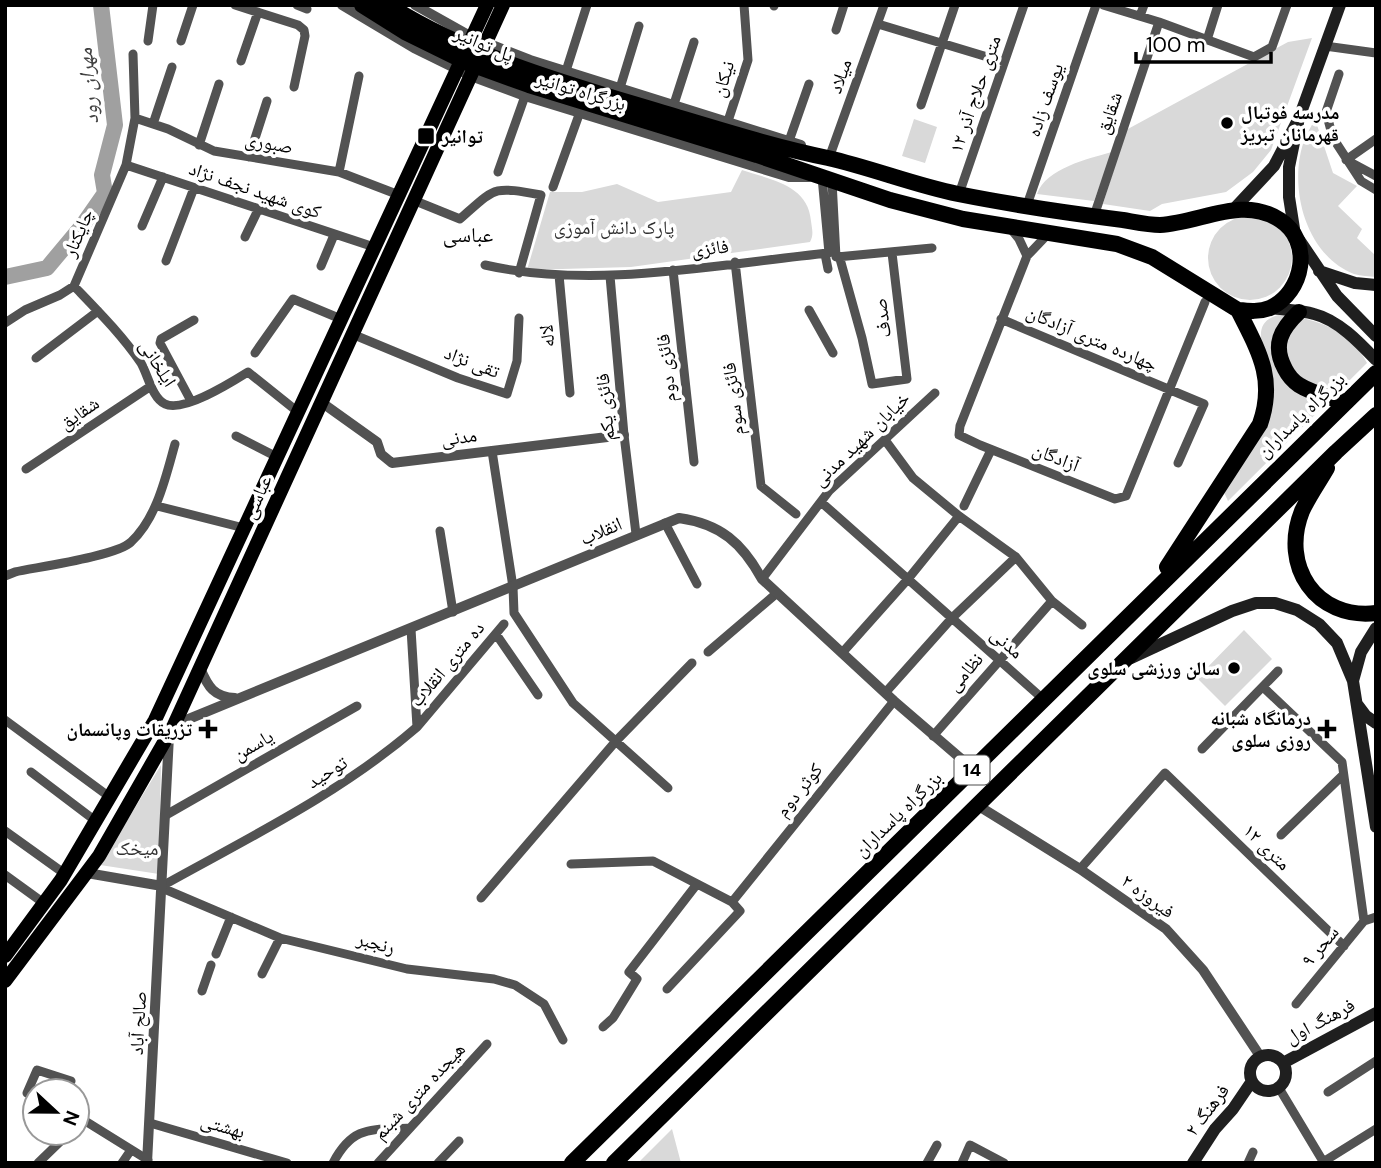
<svg xmlns="http://www.w3.org/2000/svg" width="1381" height="1168" font-family="'DM Sans','Noto Naskh Arabic',sans-serif">
  <style>
    .green { fill: #d9d9d9 }
    .lines { fill: none; stroke-linecap: round; stroke-linejoin: round }
    .river { stroke: #a0a0a0; stroke-width: 16 }
    .minor { stroke: #525252; stroke-width: 9 }
    .tertiary { stroke: #525252; stroke-width: 10 }
    .secondary { stroke: #1f1f1f; stroke-width: 12 }
    .primary { stroke: #000; stroke-width: 14 }
    .trunk { stroke: #000; stroke-width: 16 }
    .poi-dot { fill: #000; stroke: #fff; stroke-width: 2.5 }
    .labels { text-anchor: middle; dominant-baseline: central; stroke-width: 7; stroke-linejoin: round; paint-order: stroke }
    .shield { fill: #fff; stroke: #4c4c4c; stroke-width: 2 }
    .shield-label { font-size: 18px; font-weight: bold; fill: #000 }
    .street-label { font-size: 19px; fill: #000; stroke: #fff }
    .poi-label { font-size: 19px; font-weight: bold; fill: #000; stroke: #fff; text-anchor: end }
    .park-label { font-size: 19px; fill: #303030; stroke: #fff }
    .water-label { font-size: 21px; font-style: italic; fill: #414141; stroke: #fff }
    .neighbourhood-label { font-size: 21px; fill: #000; stroke: #fff }
  </style>
  <rect width="100%" height="100%" fill="#fff"/>
  <path class="green" d="M1312,38L1271,150L1253,172L1226,192L1162,204L1150,211L1103,204L1126,130L1288,42Z
    M914,119L937,127L925,163L902,156Z
    M1315,119L1333,173L1357,186L1338,206L1362,229L1357,238L1376,256V277C1369,276 1361,276 1354,274C1305,255 1287,185 1305,138C1307,132 1312,126 1315,119Z
    M1112,152L1094,201L1037,194C1046,168 1088,159 1112,152Z
    M742,170C772,180 808,185 811,221C812,229 814,235 810,242L631,267L527,270L550,192H582L617,184L658,202L731,192Z
    M1208 258a42 42 0 1 1 84 0a42 42 0 1 1-84 0Z
    M1283,314C1317,320 1350,329 1367,363L1228,501L1222,488L1260,430L1262,344C1258,326 1265,317 1283,314Z
    M1244,630L1272,659L1225,706L1197,678Z
    M161,765L159,874L100,865Z
    M672,1129L681,1163H638Z"/>
  <g class="lines">
    <path class="river" d="M5,277L47,268L82,226L105,193L102,175L115,125L101,5"/>
    <path class="minor" d="M235,5L298,25L304,30L305,36L294,87
      M297,5L307,9
      M1103,5L1159,22L1254,57L1272,47L1287,5
      M774,6V5
      M1140,16L1144,5
      M878,24L1004,62
      M836,30L844,5
      M1207,40L1218,5
      M148,41L153,5
      M181,41L193,5
      M1325,46L1376,53
      M241,61L258,12
      M566,71L587,5
      M1339,74L1326,112L1333,138L1361,181L1376,190
      M620,88L639,26
      M674,104L694,42
      M921,105L955,5
      M135,118L168,129L214,151L339,172L399,195
      M728,121L748,60L744,5
      M153,124L172,67
      M789,141L809,84
      M199,145L219,84
      M249,157L267,101
      M829,158L884,5
      M1346,160L1376,139
      M1348,161L1376,176
      M126,165L374,247
      M339,172L359,76
      M498,172L525,96
      M832,181L836,257
      M553,187L580,112
      M959,194L1024,5
      M413,200L460,219C496,187 492,186 541,195L519,273
      M1027,205L1096,5
      M1094,216L1159,22
      M142,226L163,177
      M1010,228L1019,239L1027,256
      M1049,233L1027,256L960,426L959,435L980,445L1115,499L1126,496L1205,302
      M245,237L258,210
      M825,254L828,269
      M837,257L932,248
      M840,259L862,338L872,384L907,379L892,253
      M166,261L194,188
      M735,262L761,486L796,514
      M485,265C595,290 718,264 829,253L822,177
      M321,266L334,235
      M673,270L694,462
      M559,275L570,393
      M610,276L624,435L636,534
      M74,286C97,310 122,335 141,363C148,375 152,398 165,404C183,413 232,382 248,372L298,412
      M809,310L833,353
      M1001,319L1204,404L1178,463
      M5,323L25,310L60,295L74,286L126,165L135,118L133,54
      M352,334L458,378L507,394L517,361L519,318
      M255,353L293,299L341,319
      M36,358L98,311
      M191,401L160,343L161,339L194,320
      M236,436L277,457
      M885,440L913,478L959,516L1016,557L1052,601L1082,625
      M492,451L513,587L514,613L573,703L668,788
      M26,469L151,386
      M821,502L1043,699
      M157,506L244,528
      M964,506L991,450
      M665,523L697,584
      M440,531L453,612
      M5,576L15,572C38,567 117,556 131,542C157,518 166,476 175,444
      M762,579L829,491L935,393
      M496,634L538,695
      M708,652L777,593
      M842,653L908,579L959,516
      M1263,687L1342,762L1364,921
      M885,693L952,618L1016,557
      M5,720L111,798
      M417,727L504,624
      M933,736L1052,601
      M1202,749L1278,671
      M31,772L97,822
      M166,815L357,706
      M5,831L65,874
      M1281,835L1343,775
      M571,864L653,861L732,902L740,911L667,989
      M1080,869L1165,773L1344,946
      M5,875L45,904
      M162,886C250,837 341,793 417,727L411,629
      M162,888L280,938L407,969L494,979L515,985L544,1004L563,1040
      M481,898L616,741L692,663
      M732,902L894,701
      M216,954L231,917
      M262,974L280,938
      M202,991L211,965
      M1296,1004L1364,921L1376,917
      M603,1027L613,1018L637,979L629,972L697,884
      M1279,1088L1324,1163
      M1328,1092L1376,1061
      M27,1093L37,1070L71,1081
      M150,1123L287,1163
      M77,1125L82,1119L148,1160
      M1323,1162L1376,1129
      M38,1163L69,1133
      M122,1163L131,1150
      M333,1163C353,1125 371,1130 410,1128
      M378,1163L487,1044
      M438,1163L459,1141
      M927,1163L937,1145
      M962,1163L970,1145L1004,1163
      M1248,1163L1253,1152"/>
    <path class="tertiary" d="M342,5L414,48L471,76L525,96L789,177H809
      M415,5L472,37L530,60L801,145
      M321,402L377,442L381,454L392,463L624,435
      M200,668C208,687 214,697 235,698
      M174,725L679,518C721,524 742,543 762,579L894,701L973,769
      M977,805L1080,869L1166,929L1203,970L1260,1056
      M87,873L162,886
      M147,1163L169,736"/>
    <path class="secondary" d="M1299,118L1340,5
      M1232,211L1274,166L1299,118L1289,167V197L1295,235
      M1300,241L1337,296L1376,336
      M1319,271L1355,283L1376,285
      M1270,308C1284,310 1300,310 1314,314C1338,320 1359,342 1376,360
      M1376,628L1361,652L1353,681L1376,827
      M1131,658L1232,611L1256,603H1275L1297,610L1319,624L1337,643L1353,681
      M1357,704L1366,716L1376,723
      M1250 1073a18 18 0 1 1 36 0a18 18 0 1 1-36 0Z
      M1283,1063L1376,1013
      M1193,1163L1215,1129L1233,1109L1252,1081"/>
    <path class="primary" d="M5,956L61,880L155,720L487,5
      M5,981L99,856L174,725L503,5"/>
    <path class="trunk" d="M362,5L405,32L468,63L529,85L757,155L890,200L963,219L1117,244L1152,257L1238,310C1249,311 1260,312 1270,308C1304,292 1313,241 1280,220C1242,195 1201,223 1160,225C1149,225 1135,222 1123,220C1068,213 1013,205 958,194C914,185 872,168 828,158C774,147 721,130 667,114C571,85 474,59 388,5
      M1299,312C1281,329 1272,345 1285,369C1288,375 1293,381 1299,385C1313,394 1330,397 1345,402
      M1327,468C1319,482 1309,496 1302,511C1280,566 1316,620 1376,613
      M1167,567L1260,424C1276,378 1258,350 1238,310
      M572,1163L1376,373
      M614,1163L1336,452L1376,415"/>
  </g>
  <g class="poi-dot">
    <circle cx="1227" cy="123" r="7"/>
    <rect x="417" y="127" width="18" height="18" rx="3.5"/>
    <circle cx="1234" cy="668" r="7"/>
    <path d="M204.5 718.5h7v7h7v7h-7v7h-7v-7h-7v-7h7z"/>
    <path d="M1323.5 718.5h7v7h7v7h-7v7h-7v-7h-7v-7h7z"/>
  </g>
  <g class="labels">
    <rect class="shield" x="954.5" y="755.5" width="35" height="29" rx="5"/>
    <g class="shield-label">
      <text x="972" y="770">14</text>
    </g>
    <g class="street-label">
      <text transform="translate(484 44) rotate(23)">پل توانیر</text>
      <text transform="translate(840 76) rotate(-70)">میلاد</text>
      <text transform="translate(723 79) rotate(-73)">نیکان</text>
      <text transform="translate(581 91) rotate(17)">بزرگراه توانیر</text>
      <text transform="translate(975 94) rotate(-71)">۱۲ متری حلاج آذر</text>
      <text transform="translate(1045 100) rotate(-71)">یوسف زاده</text>
      <text transform="translate(1109 113) rotate(-71)">شقایق</text>
      <text transform="translate(269 143) rotate(10)">صبوری</text>
      <text transform="translate(255 190) rotate(19)">کوی شهید نجف نژاد</text>
      <text transform="translate(78 233) rotate(-67)">چایکنار</text>
      <text transform="translate(710 248) rotate(-7)">فائزی</text>
      <text transform="translate(882 318) rotate(-97)">صدف</text>
      <text transform="translate(547 336) rotate(-95)">لاله</text>
      <text transform="translate(1092 338) rotate(23)">چهارده متری آزادگان</text>
      <text transform="translate(472 362) rotate(21)">تقی نژاد</text>
      <text transform="translate(158 363) rotate(58)">ایلخانی</text>
      <text transform="translate(666 368) rotate(-96)">فائزی دوم</text>
      <text transform="translate(733 399) rotate(-97)">فائزی سوم</text>
      <text transform="translate(605 407) rotate(-95)">فائزی یکم</text>
      <text transform="translate(79 413) rotate(-34)">شقایق</text>
      <text transform="translate(1301 415) rotate(-44)">بزرگراه پاسداران</text>
      <text transform="translate(459 437) rotate(-7)">مدنی</text>
      <text transform="translate(861 439) rotate(-44)">خیابان شهید مدنی</text>
      <text transform="translate(1056 457) rotate(22)">آزادگان</text>
      <text transform="translate(257 497) rotate(-66)">عباسى</text>
      <text transform="translate(601 531) rotate(-23)">انقلاب</text>
      <text transform="translate(1007 643) rotate(41)">مدنی</text>
      <text transform="translate(447 664) rotate(-50)">ده متری انقلاب</text>
      <text transform="translate(965 672) rotate(-49)">نظامی</text>
      <text transform="translate(253 745) rotate(-30)">یاسمن</text>
      <text transform="translate(327 772) rotate(-32)">توحید</text>
      <text transform="translate(799 790) rotate(-51)">کوثر دوم</text>
      <text transform="translate(898 814) rotate(-44)">بزرگراه پاسداران</text>
      <text transform="translate(1267 847) rotate(44)">۱۲ متری</text>
      <text transform="translate(1148 896) rotate(36)">فیروزه ٢</text>
      <text transform="translate(376 943) rotate(15)">رنجبر</text>
      <text transform="translate(1320 946) rotate(-50)">سحر ۹</text>
      <text transform="translate(1320 1021) rotate(-28)">فرهنگ اول</text>
      <text transform="translate(138 1023) rotate(-87)">صالح آباد</text>
      <text transform="translate(419 1091) rotate(-47)">هیجده متری شبنم</text>
      <text transform="translate(1207 1110) rotate(-53)">فرهنگ ۲</text>
      <text transform="translate(223 1126) rotate(16)">بهشتی</text>
    </g>
    <g class="poi-label">
      <text x="1241" y="112" text-anchor="start">مدرسه فوتبال<tspan x="1241" dy="22">قهرمانان تبریز</tspan></text>
      <text x="442" y="136" text-anchor="start">توانیر</text>
      <text x="1220" y="668">سالن ورزشی سلوی</text>
      <text x="1311" y="718">درمانگاه شبانه<tspan x="1311" dy="22">روزی سلوی</tspan></text>
      <text x="192" y="729">تزریقات وپانسمان</text>
    </g>
    <g class="park-label">
      <text x="614" y="227">پارک دانش آموزی</text>
      <text x="137" y="848">میخک</text>
    </g>
    <g class="water-label">
      <text transform="translate(88 86) rotate(-95)">مهران رود</text>
    </g>
    <g class="neighbourhood-label">
      <text x="468" y="235">عباسی</text>
    </g>
  </g>
  <rect width="1381" height="1168" fill="none" stroke="#000000" stroke-width="14"/>
  <g transform="translate(56 1112) rotate(112)"><circle r="33" fill="#ffffff" stroke="#999999" stroke-width="2"/>
  <path d="M0-5L12 26L0 18L-12 26Z" fill="#000000"/>
  <text y="-10" font-size="19" font-weight="bold" text-anchor="middle" fill="#000000">N</text>
  </g>
  <path d="M1136 52v10h135v-10" fill="none" stroke="#000000" stroke-width="3.5"/>
  <text x="1146" y="52" font-size="21" fill="#000000" stroke="#ffffff" stroke-width="5" paint-order="stroke">100 m</text>
</svg>
